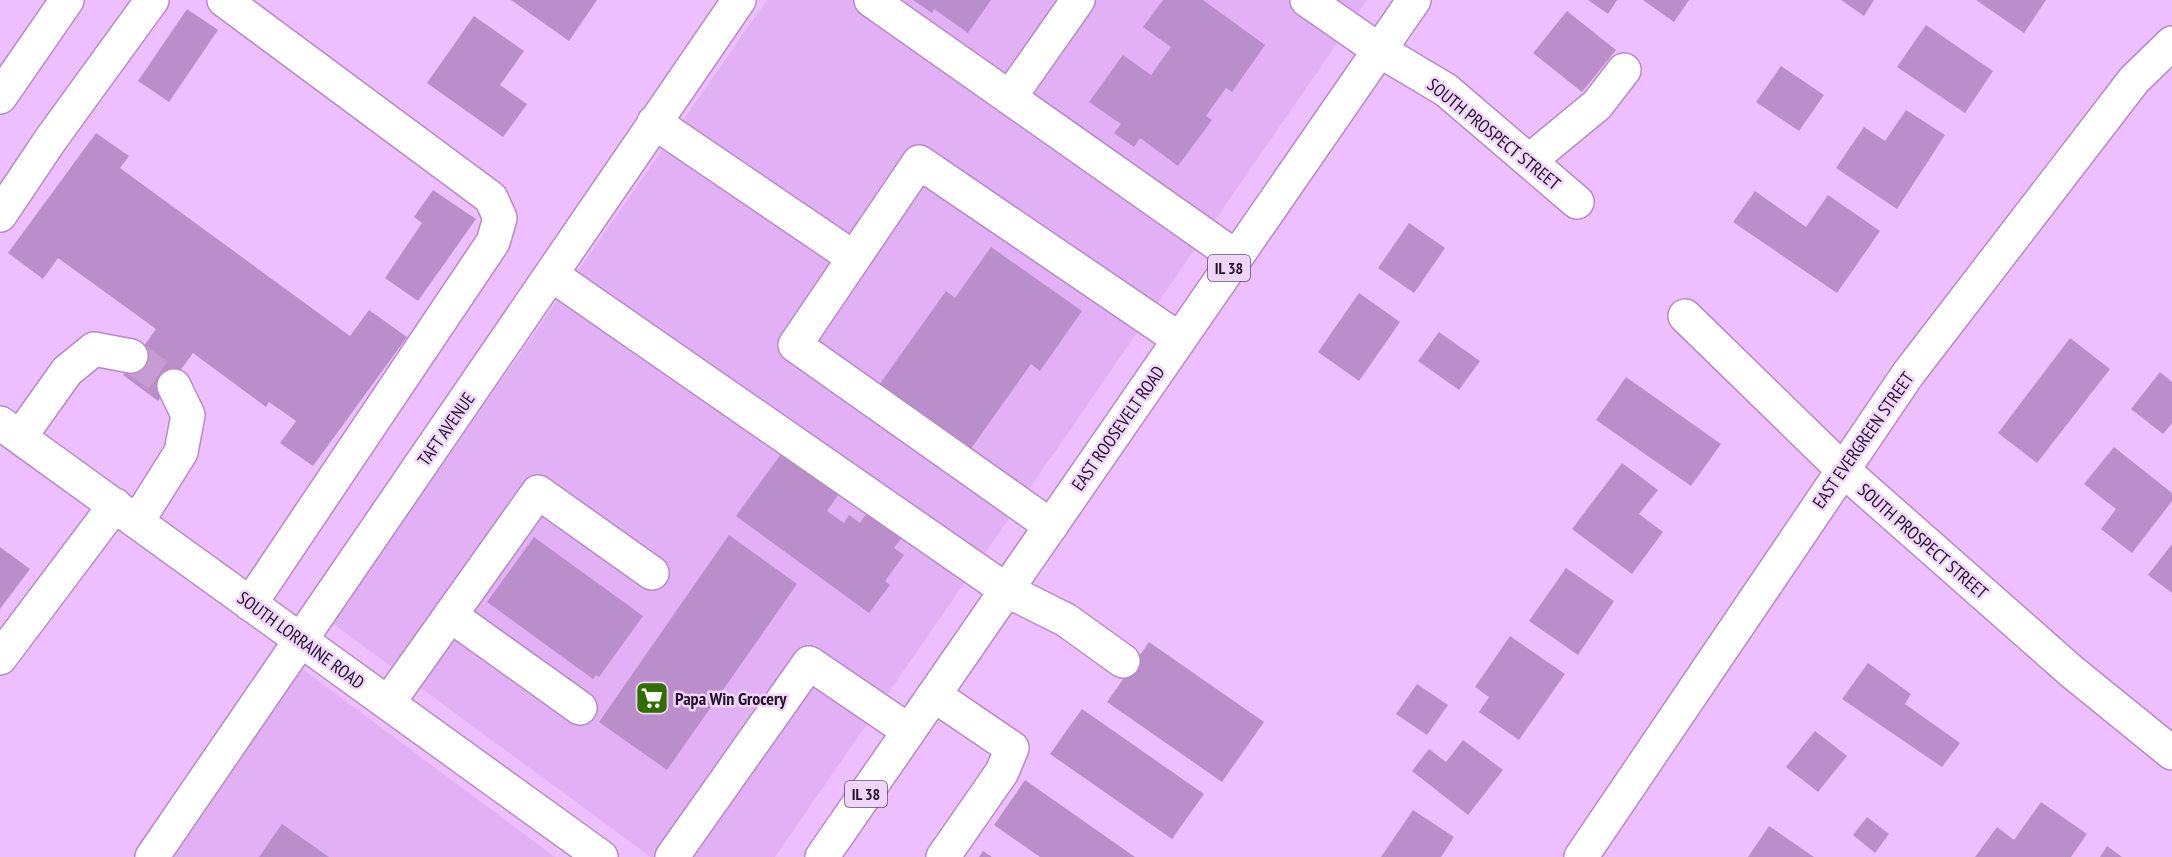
<svg xmlns="http://www.w3.org/2000/svg" width="2172" height="857" font-family="'PT Sans Narrow',sans-serif">
  <style>
    .built { fill: #e2b1f5 }
    .building { fill: #ba8ecb }
    .lines { fill: none; stroke-linecap: round; stroke-linejoin: round }
    .minor-tunnel { stroke: #c59cd4; stroke-width: 33; stroke-dasharray: 33 16; stroke-linecap: butt }
    .minor-casing { stroke: #b78ac7; stroke-width: 36 }
    .major-casing { stroke: #b78ac7; stroke-width: 36 }
    .minor { stroke: #fff; stroke-width: 33 }
    .major { stroke: #fff; stroke-width: 33 }
    .labels { text-anchor: middle; dominant-baseline: central; stroke-width: 5; stroke-linejoin: round; paint-order: stroke }
    .shield { fill: #f0d5fb; stroke: #604c69; stroke-width: 1.5 }
    .shield-label { font-size: 16px; font-weight: bold; fill: #23122a }
    .street-label { font-size: 18px; fill: #23122a; stroke: #f0d5fb }
    .poi-label { font-size: 18px; font-weight: bold; fill: #23122a; stroke: #f0d5fb; text-anchor: start }
  </style>
  <rect width="100%" height="100%" fill="#edbfff"/>
  <path class="built" d="M767,0H1367L775,857H651L332,623Z
    M300,667L555,857H173Z"/>
  <path class="building" d="M511,0H597L569,41Z
    M913,0H991L968,33L934,9L932,13Z
    M1163,0H1203L1265,45L1232,92L1226,88L1206,116L1212,120L1178,166L1140,138L1134,147L1114,133L1121,124L1089,102L1123,55L1151,75L1171,47L1143,27Z
    M1588,0H1617L1608,14Z
    M1643,0H1689L1674,22Z
    M1841,0H1874L1864,16Z
    M1976,0H2046L2024,33Z
    M187,9L218,30L169,102L138,81Z
    M1567,11L1616,50L1582,92L1533,53Z
    M474,16L524,51L500,85L527,104L503,137L427,83Z
    M1926,25L1993,71L1965,113L1897,67Z
    M1781,66L1824,95L1799,131L1756,102Z
    M1906,110L1945,135L1897,209L1836,168L1864,127L1885,141Z
    M96,133L129,156L120,168L350,336L369,310L407,337L313,466L280,443L296,421L269,402L266,407L193,353L158,401L123,375L156,329L58,258L43,279L8,253Z
    M433,190L476,219L418,301L385,278L422,223L414,217Z
    M1755,191L1806,227L1828,195L1880,231L1837,293L1733,222Z
    M1409,223L1445,248L1414,293L1378,268Z
    M991,247L1082,311L1040,371L1031,364L970,450L879,385L946,291L955,298Z
    M1359,293L1400,322L1359,381L1318,352Z
    M1439,332L1480,361L1459,390L1418,361Z
    M2070,338L2110,369L2037,463L1998,433Z
    M2160,372L2172,382V423L2163,434L2131,409Z
    M1626,377L1721,444L1691,486L1596,420Z
    M2114,447L2172,493V501L2132,553L2101,529L2116,509L2084,484Z
    M781,454L838,495L827,511L844,523L849,515L860,523L868,511L903,536L894,548L904,555L885,581L890,585L869,613L736,516Z
    M1622,463L1658,490L1639,514L1663,532L1632,574L1572,529Z
    M729,535L797,584L667,770L599,722Z
    M534,537L643,616L599,677L596,675L593,679L487,602Z
    M2172,544V593L2148,575Z
    M0,547L30,569L0,609Z
    M1566,568L1614,601L1578,655L1529,621Z
    M1510,636L1565,674L1519,740L1479,712L1489,697L1475,687Z
    M1149,642L1264,722L1222,782L1107,702Z
    M1868,663L1911,694L1905,704L1960,743L1942,767L1842,699Z
    M1417,684L1448,705L1427,735L1396,714Z
    M1082,709L1204,794L1172,839L1050,754Z
    M1815,731L1847,756L1818,792L1786,767Z
    M1463,740L1503,770L1468,815L1412,771L1429,749L1446,762Z
    M1025,780L1135,857H1040L994,825Z
    M2041,802L2087,834L2071,857H1975L1997,827L2014,840Z
    M1413,810L1454,837L1441,857H1381Z
    M1867,817L1889,834L1875,853L1853,835Z
    M282,824L329,857H259Z
    M1769,826L1814,857H1748Z
    M2107,846L2122,857H2100Z
    M983,851L992,857H979Z"/>
  <g class="lines">
    <path class="minor-tunnel" d="M131,356L174,386"/>
    <g class="minor-casing">
      <path id="minor" d="M224,0L491,198L500,218L493,242L250,604
        M871,0L1236,257
        M1307,0L1379,50L1446,90L1577,202
        M0,97L67,0
        M1010,97L1078,0
        M654,122L854,258L919,162L1179,339
        M1529,161L1597,105L1624,70
        M0,215L51,139L152,0
        M854,258L795,345L1051,526
        M552,275L1006,590L1066,620L1123,661
        M1685,316L1842,469L2071,671L2172,753
        M0,423L601,857
        M20,437L67,371L94,349L131,356
        M137,522L181,452L188,415L174,386
        M450,615L580,708
        M0,658L115,505
        M934,695L1012,748L1002,772L943,857
        M388,703L538,492L652,573
        M152,857L739,0
        M672,857L809,663L909,731
        M1581,857L1908,374L2134,80L2172,43"/>
    </g>
    <g class="major-casing">
      <path id="major" d="M822,857L1414,0"/>
    </g>
    <use href="#minor" class="minor"/>
    <use href="#major" class="major"/>
  </g>
  <defs>
    <g id="supermarket-square" transform="scale(1.725)"><rect x="-9" y="-9" width="18" height="18" rx="4" fill="#316e00" stroke="#f0d5fb"/><path d="M-6-5.5h2.5l.6 2H6L4.5 2H-2.5L-4.4-4H-6ZM-1.5 3.2a1.3 1.3 0 1 0 .1 0ZM3 3.2a1.3 1.3 0 1 0 .1 0Z" fill="#fff"/></g>
  </defs>
  <g fill-rule="evenodd">
    <use href="#supermarket-square" x="652" y="698"/>
  </g>
  <g class="labels">
    <g class="shield">
      <rect x="1208" y="255" width="42" height="26" rx="4.5"/>
      <rect x="845" y="781" width="42" height="26" rx="4.5"/>
    </g>
    <g class="shield-label">
      <text x="1229" y="268">IL 38</text>
      <text x="866" y="794">IL 38</text>
    </g>
    <g class="street-label">
      <text transform="translate(1494 134) rotate(39)">SOUTH PROSPECT STREET</text>
      <text transform="translate(1118 428) rotate(-55)">EAST ROOSEVELT ROAD</text>
      <text transform="translate(446 429) rotate(-55)">TAFT AVENUE</text>
      <text transform="translate(1863 440) rotate(-55)">EAST EVERGREEN STREET</text>
      <text transform="translate(1923 541) rotate(41)">SOUTH PROSPECT STREET</text>
      <text transform="translate(301 640) rotate(36)">SOUTH LORRAINE ROAD</text>
    </g>
    <g class="poi-label">
      <text x="675" y="698">Papa Win Grocery</text>
    </g>
  </g>
</svg>
